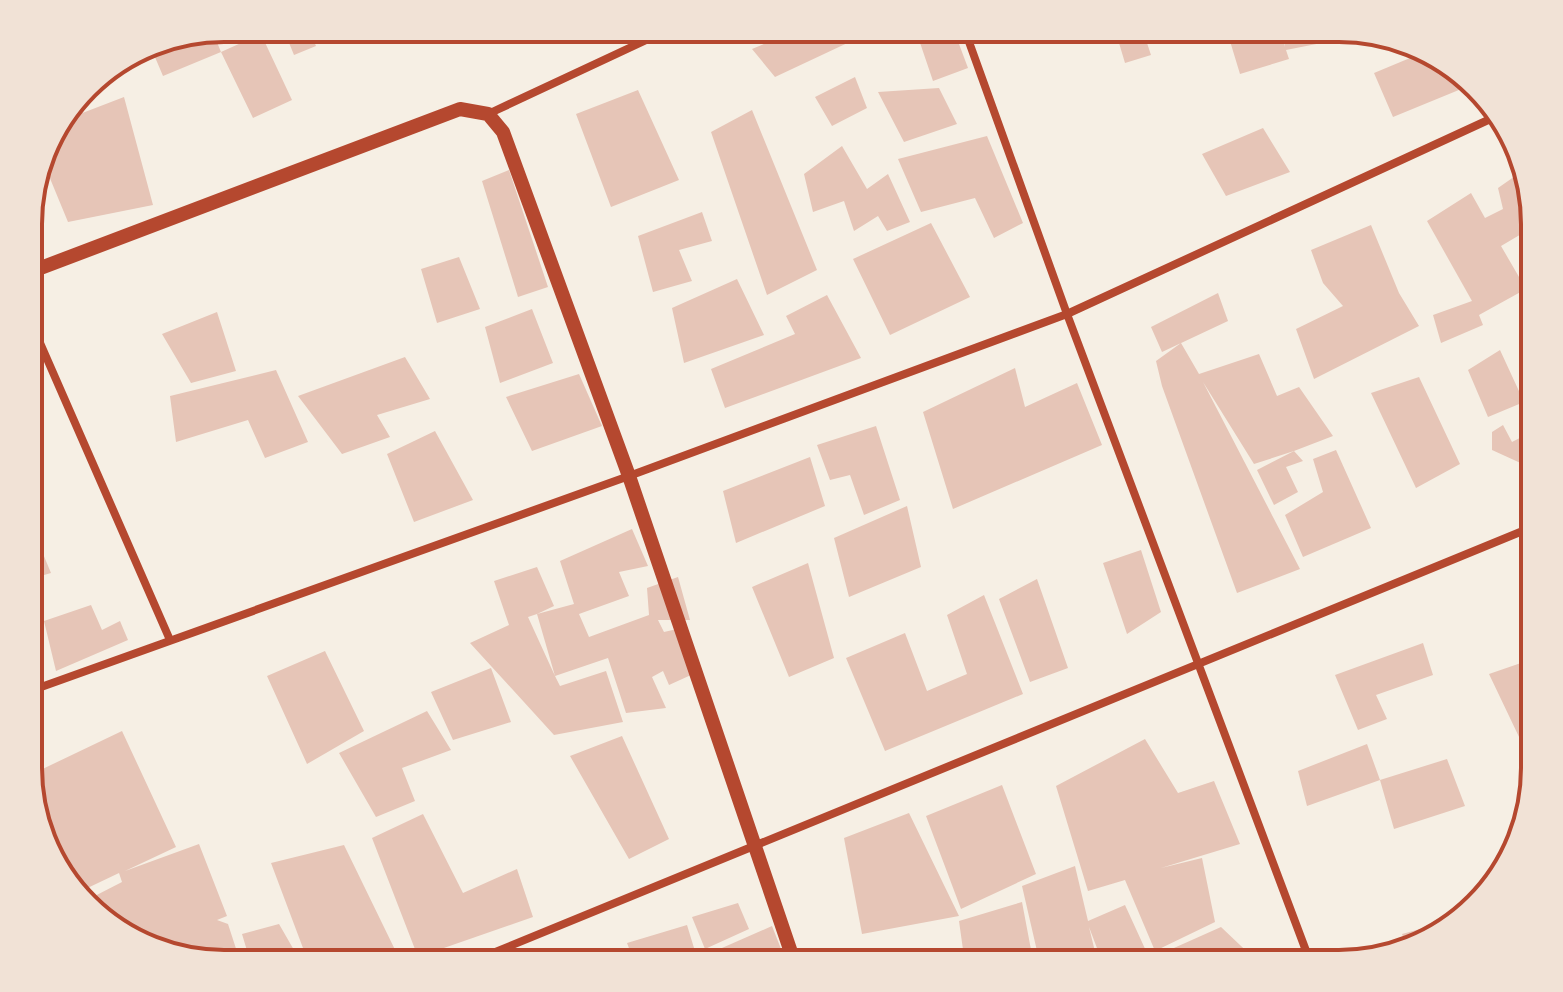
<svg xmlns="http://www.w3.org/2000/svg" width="1563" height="992" font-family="'DM Sans',sans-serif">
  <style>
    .building { fill: #e6c5b7 }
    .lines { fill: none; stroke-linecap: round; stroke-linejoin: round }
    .minor { stroke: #b5482f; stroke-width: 8 }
    .tertiary { stroke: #b5482f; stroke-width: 14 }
    .rim { fill: none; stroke: #b5482f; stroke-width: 4 }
  </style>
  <rect width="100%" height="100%" fill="#f6efe4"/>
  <path class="building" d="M283,28H308L316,46L294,55Z
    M802,28H870L873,31L775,77L752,49Z
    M915,28H953L968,68L933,81Z
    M1132,28H1142L1151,55L1125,63L1116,33Z
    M1226,28H1279L1285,47L1282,28H1340L1362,35L1286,50L1289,59L1240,74Z
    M212,30L221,52L163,76L149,43Z
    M261,34L292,100L253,118L221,52Z
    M1422,53L1448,61L1471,85L1393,117L1374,73Z
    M855,77L867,108L832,126L815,97Z
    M939,88L957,124L904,142L878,92Z
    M638,90L679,180L611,207L576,114Z
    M124,97L153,205L68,222L42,159L48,137L59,122Z
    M752,110L817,270L767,295L711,132Z
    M1263,128L1290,172L1226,196L1202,154Z
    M987,136L1023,223L994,238L975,198L921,212L898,159Z
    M842,146L867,189L888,174L910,222L887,231L878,216L854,231L844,201L813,212L804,174Z
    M509,170L548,287L518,297L482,181Z
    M1518,174L1535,211V226L1501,246L1526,289L1479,315L1483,325L1441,343L1433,315L1472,301L1427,221L1471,193L1485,218L1503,209L1498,188Z
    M702,212L712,241L679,250L692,281L653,292L638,236Z
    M931,223L970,297L890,335L853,259Z
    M1371,225L1399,293L1419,326L1314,379L1296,329L1343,306L1323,283L1311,250Z
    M459,257L480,309L437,323L421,269Z
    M737,279L764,335L684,363L672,308Z
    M1218,293L1228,321L1162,352L1151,327Z
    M827,295L861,358L725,408L711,369L795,334L786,316Z
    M532,309L553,363L500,383L485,327Z
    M217,312L236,371L191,383L162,334Z
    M1181,343L1199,374L1259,354L1277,396L1299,387L1333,436L1294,451L1303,461L1286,467L1298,492L1274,505L1257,470L1294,451L1254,464L1203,382L1300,569L1237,593L1162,386L1156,361Z
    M1500,350L1524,402L1488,417L1468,370Z
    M405,357L430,399L377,415L390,437L342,454L298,396Z
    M1015,368L1025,407L1077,383L1102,445L953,509L923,412Z
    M276,370L308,442L265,458L248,420L176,442L170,396Z
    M579,374L602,426L532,451L506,397Z
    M1419,377L1460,464L1416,488L1371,393Z
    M1503,425L1512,442L1535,430V465L1529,467L1492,450V432Z
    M876,426L900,500L864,515L850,475L830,480L817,445Z
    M435,431L473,500L414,522L387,454Z
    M1336,450L1371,528L1303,557L1285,515L1323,492L1313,459Z
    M810,457L825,506L736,543L723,491Z
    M907,506L921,567L849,597L834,538Z
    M632,529L648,566L619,572L629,596L579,614L589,637L649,615L647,588L678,577L690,620H658L664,632L686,627L702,670L669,685L663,671L652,677L666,708L626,713L608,658L555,676L537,614L528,617L555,676L560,686L606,671L623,722L554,735L470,643L509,625L494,581L537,567L554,606L537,614L574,604L560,561Z
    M36,537L51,573L30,579V538Z
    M1141,550L1161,612L1127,634L1103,563Z
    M808,563L834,658L789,677L752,587Z
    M1037,579L1068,668L1030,682L999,599Z
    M984,595L1023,694L885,751L846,658L905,633L927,691L967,674L947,615Z
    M91,605L102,630L120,621L128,640L56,671L44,621Z
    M1423,643L1433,675L1376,695L1387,719L1358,730L1335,675Z
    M325,651L364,731L307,764L267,676Z
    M1535,658V735L1520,739L1489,674Z
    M491,668L511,722L453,740L431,692Z
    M427,711L451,750L402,768L415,801L376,817L339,753Z
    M122,731L176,847L125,871L199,844L227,916L217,920L228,924L241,964H223L115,931L85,901L122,882L119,873L77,893L61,877L30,793V775Z
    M622,736L669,839L629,859L570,756Z
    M1145,739L1178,793L1214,781L1240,844L1161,868L1202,858L1215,922L1155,951L1125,880L1088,891L1056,786Z
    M1367,744L1380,780L1307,806L1298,771Z
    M1447,759L1465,806L1394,829L1380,780Z
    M1002,785L1036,874L961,909L926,816Z
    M909,813L959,916L862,934L844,838Z
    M423,814L463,893L517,869L533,917L418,957L372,838Z
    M344,845L400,960L392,964H309L271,863Z
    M1075,866L1088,921L1125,905L1152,964H1103L1089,927L1098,964H1040L1022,886Z
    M1022,902L1032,955L992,964H965L959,921Z
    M738,903L749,929L705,949L692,917Z
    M1457,919L1437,938L1407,947L1402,934Z
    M279,924L302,964H251L242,934Z
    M687,925L698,961L691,964H635L627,943Z
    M772,926L787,964H708L706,955Z
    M1221,927L1260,964H1160L1156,956Z"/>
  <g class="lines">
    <path class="minor" d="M964,28L1067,314L1311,964
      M488,114L672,28
      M30,320L170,640
      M30,691L629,476L1067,314L1499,115
      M466,964L1535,526"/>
    <path class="tertiary" d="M30,272L460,109L488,114L503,132L629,476L795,964"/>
  </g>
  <path d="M0 0H1563V992H0ZM224 42H1339A182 182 0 0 1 1521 224V768A182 182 0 0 1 1339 950H224A182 182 0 0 1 42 768V224A182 182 0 0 1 224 42Z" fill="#f1e2d6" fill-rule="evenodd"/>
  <path class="rim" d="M224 42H1339A182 182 0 0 1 1521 224V768A182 182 0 0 1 1339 950H224A182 182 0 0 1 42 768V224A182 182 0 0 1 224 42Z"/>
</svg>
